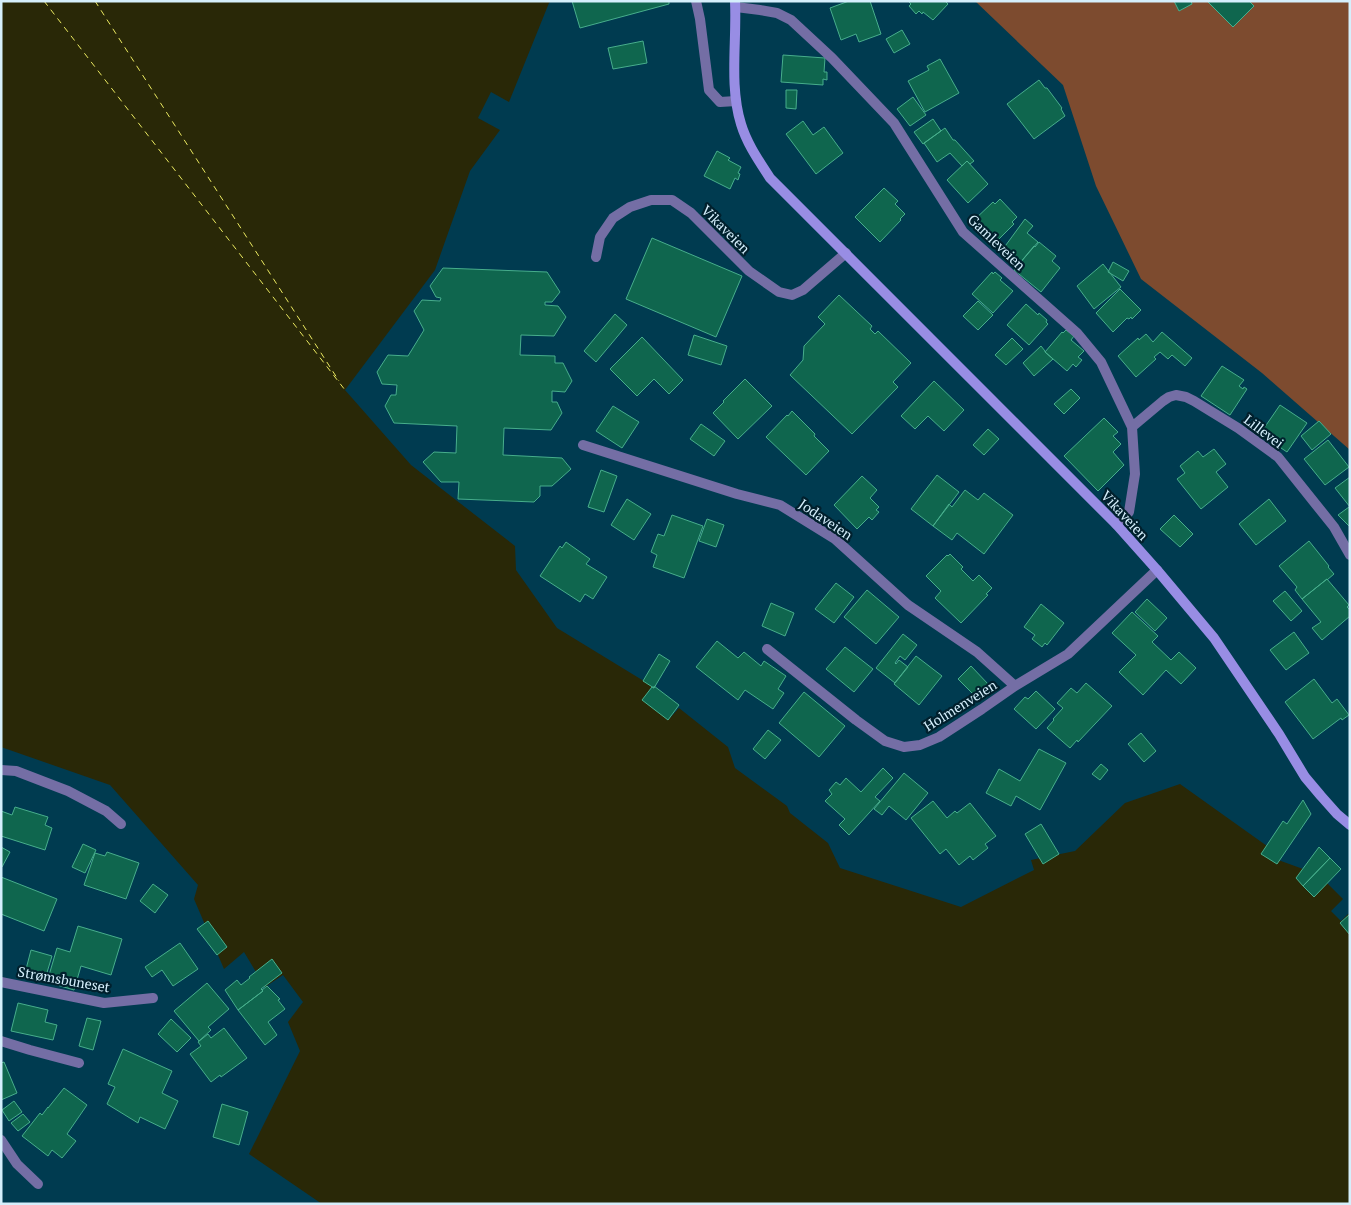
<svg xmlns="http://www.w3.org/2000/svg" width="1351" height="1205" font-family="'PT Serif',serif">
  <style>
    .green { fill: #7d4b2f }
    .water { fill: #292807 }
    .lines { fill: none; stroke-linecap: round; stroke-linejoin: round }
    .ferry { stroke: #eae860; stroke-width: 1; stroke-dasharray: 6 5; stroke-linecap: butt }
    .building { fill: #0f664e; stroke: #47ae8c }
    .lane { stroke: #746ea5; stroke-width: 10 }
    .street { stroke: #746ea5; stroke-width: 10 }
    .secondary { stroke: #988de4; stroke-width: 10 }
    .labels { text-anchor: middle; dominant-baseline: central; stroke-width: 4.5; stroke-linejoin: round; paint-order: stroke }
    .street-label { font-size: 14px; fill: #d5effc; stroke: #01202d }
  </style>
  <rect width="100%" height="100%" fill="#003b50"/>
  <path class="green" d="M975,1H1176L1179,2L1192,1H1350V450L1262,373L1141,279L1096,186L1063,85Z"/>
  <path class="water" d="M1,1H551L549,3L509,102L491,92L478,118L500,130L470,171L435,270L345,390L411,465L515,546L516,570L557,628L652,686L643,700L669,719L679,708L728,747L735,768L787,806L790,813L828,843L840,868L961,907L1034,870L1031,860L1075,851L1125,803L1180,784L1267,846L1262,854L1303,869L1314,896L1327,883L1343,899L1331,911L1341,921L1348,914L1350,916V1204H322L249,1154L300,1051L288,1022L303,1002L283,975L265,987L244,952L224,969L194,899L198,885L110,785L1,747Z"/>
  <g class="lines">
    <path class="ferry" d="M44,1L345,390
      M95,1L339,381"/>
  </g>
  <path class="building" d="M572,1H669V4L580,28Z
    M849,1H870L881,34L859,42L856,34L841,40L830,8Z
    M908,1H945L948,4L933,20L923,12L922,14L919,11L916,14L909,6L911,4Z
    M1174,1H1191L1192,4L1179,11Z
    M1207,1H1249L1254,6L1233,27Z
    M902,30L910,44L894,53L886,39Z
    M643,41L647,63L613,69L608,48Z
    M783,55L825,58L824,72H827V80L823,79V85L781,82Z
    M940,59L959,93L925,112L908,81L929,70L927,66Z
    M1039,80L1045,88H1047L1062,108L1061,109L1065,116L1034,139L1007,104Z
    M786,90H797L796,109L786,108Z
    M913,97L926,115L910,126L897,109Z
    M933,119L941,131L923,144L914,132Z
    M803,121L813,135L824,127L843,153L816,174L786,134Z
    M945,128L953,140H955L974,161L970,164L967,161L962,166L950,153L937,162L924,143Z
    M717,151L730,158L728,160L741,167L738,173L740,174L738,180L735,178L730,189L704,176Z
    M967,161L988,184L968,203L947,180Z
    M884,188L898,201L895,204L905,214L900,219L901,220L880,242L855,217Z
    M1000,199L1017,217L1012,222L1014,224L994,244L972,222L993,202L995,204Z
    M1025,219L1033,226L1027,233L1038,242L1020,263L1003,249Z
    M652,238L742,276L716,337L626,299Z
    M1039,242L1056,256L1052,261L1060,268L1041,292L1014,270L1034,246L1035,247Z
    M1113,262L1129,271L1123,281L1108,272Z
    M1103,264L1121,287L1094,309L1077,286Z
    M443,268L547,272L560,292L552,302H545V305L558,306L566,317L554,336L521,335L520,355L555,356V363H563L572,381L565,392L552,391V402H557L562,413L551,430L504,428L503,455L562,458L571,469L552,486H540V496L534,502L458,499L459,482H441L423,462L434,452L456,453L457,426L394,423L385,406L391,395H396L397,385L382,384L377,372L388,355L408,356L424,330L414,311L422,300L440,301L441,298L436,297L430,286Z
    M992,272L993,274L995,272L1002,278L1000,280L1013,291L993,313L972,294Z
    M1120,289L1141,310L1132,319L1131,317L1129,319L1127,318L1113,332L1096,313Z
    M839,295L872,326L870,329L875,334L878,331L911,363L893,382L898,387L852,434L790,375L803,360L804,346L825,324L818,317Z
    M978,301L993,315L978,330L963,316Z
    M1026,304L1038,315L1039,313L1047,320L1046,322L1048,324L1029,345L1007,325Z
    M615,314L627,325L596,362L584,351Z
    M1066,330L1074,336L1071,340L1084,351L1078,357L1082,360L1076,367L1073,364L1067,371L1045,352L1062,332L1063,333Z
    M1162,332L1192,358L1185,366L1172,355L1168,359L1160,352L1154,357L1156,359L1136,377L1118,356L1138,338L1139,340L1146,334L1153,342Z
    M694,335L727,346L721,365L688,355Z
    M642,337L683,380L669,394L654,379L637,396L610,369Z
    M1012,338L1023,349L1006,365L995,355Z
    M1041,346L1045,351V352L1053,359L1034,376L1023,363Z
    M1222,366L1244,380L1239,386L1243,389L1244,387L1247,389L1230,415L1201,396Z
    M745,379L772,406L738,439L713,413L724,402L723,401Z
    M934,381L964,410L944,431L928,416L915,429L901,416Z
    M1071,389L1080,398L1064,414L1054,404Z
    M1280,405L1307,423L1287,452L1260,434Z
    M613,406L639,422L622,448L596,431Z
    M792,411L815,434L814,436L829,451L806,475L766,437L787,415L788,416Z
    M1104,418L1118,432L1113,436L1121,444L1113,452L1124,465L1098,491L1064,456Z
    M1319,421L1331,434L1312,450L1301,436Z
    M701,424L725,441L714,456L690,439Z
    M988,429L999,439L984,455L973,445Z
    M1328,440L1349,467L1325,485L1304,459Z
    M1214,449L1226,464L1216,472L1228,487L1201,509L1177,479L1185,473L1180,466L1198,451L1203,457Z
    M601,470L617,476L604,512L588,507Z
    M937,475L959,492L933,526L911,509Z
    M862,476L877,490L870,498L879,507L876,510L879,512L872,520L869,517L857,529L834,505Z
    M1350,477V507L1335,488Z
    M965,490L978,500L984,493L1013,515L984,554L957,533L952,540L933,526L949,504L952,507Z
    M627,499L651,514L634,540L611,525Z
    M1269,499L1286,521L1256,545L1239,524Z
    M1349,507H1350V527L1338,515Z
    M672,515L703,526L684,578L653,567L657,555L651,552L658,534L664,536Z
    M1174,515L1193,534L1180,547L1160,529Z
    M707,519L724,525L716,547L699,541Z
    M1309,541L1329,566L1328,567L1334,574L1327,580V579L1302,599L1295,590L1297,587L1279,566Z
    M566,542L590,559L586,564L607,577L593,599L585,594L580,602L540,576L560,546L562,548Z
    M950,554L963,567L961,569L973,581L979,575L992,588L986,594L988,595L961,623L935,598L941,591L926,576L947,555L948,556Z
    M1327,579L1349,605L1347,607L1350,610V616L1322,640L1312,628L1321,622L1302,599Z
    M836,583L854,597L834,623L815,609Z
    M867,590L899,617L876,644L844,617Z
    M1285,591L1302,611L1291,621L1273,601Z
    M1147,599L1167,618L1155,631L1135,612Z
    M771,603L794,613L785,636L762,626Z
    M1041,604L1064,623L1047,645L1045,643L1042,647L1032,639L1035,635L1024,627Z
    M1132,612L1158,636L1152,642L1171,660L1179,652L1196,668L1181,684L1166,670L1143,695L1119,672L1136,655L1112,633Z
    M1294,632L1309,653L1286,670L1270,650Z
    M903,634L917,645L905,660L900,656L895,663L896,664L899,660L908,667L895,683L876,668Z
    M717,641L738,658L744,652L761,666L764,661L786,676L778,689L784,693L773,709L745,690L738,700L696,667Z
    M845,647L873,669L854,692L826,669Z
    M659,654L670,661L654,688L643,681Z
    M916,656L942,676L919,705L894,684Z
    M971,666L989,685L976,697L958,679Z
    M1314,679L1332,703L1337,699L1349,715L1342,720L1341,718L1313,739L1285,702Z
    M1086,683L1112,706L1078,742L1077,740L1070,748L1047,728L1054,720L1053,719L1063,708L1057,703L1071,688L1077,693Z
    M654,686L679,705L668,720L642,700L652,687L654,688Z
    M1036,691L1055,709L1036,729L1014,709L1025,697L1028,699Z
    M804,692L845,726L819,757L779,723Z
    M768,730L781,740L765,759L753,749Z
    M1141,733L1156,751L1144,762L1128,744Z
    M1039,749L1066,763L1040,810L1016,796L1011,806L986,793L999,769L1020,781Z
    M1101,764L1108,770L1100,780L1092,774Z
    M883,768L893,778L875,797L880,801L849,835L839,825L845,819L825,801L832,794L829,790L836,782L840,785L846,778L861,792Z
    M904,773L928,793L906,820L889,806L882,815L874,809Z
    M1303,800L1311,814L1277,864L1261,854L1283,821L1287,824Z
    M933,801L947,818L955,811L957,813L970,803L996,836L985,844L988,848L973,860L970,856L959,865L946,849L940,854L911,818Z
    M15,807L48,817L45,825L52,828L45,850L1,836V811L12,815Z
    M1041,824L1059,854L1043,864L1025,834Z
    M83,844L96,850L85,873L72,867Z
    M1,847L10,852L2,867H1Z
    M1319,847L1330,858L1303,886L1296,878Z
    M107,852L139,863L126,899L84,885L95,853L105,856Z
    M1330,858L1341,869L1314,897L1303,886Z
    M1,877L57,899L44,931L1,914Z
    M153,884L168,895L155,913L140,901Z
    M1350,914V935L1340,923Z
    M208,921L227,947L217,955L197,929Z
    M78,926L122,939L111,975L81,966L74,990L47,982L57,948L70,952Z
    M180,943L198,969L173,986L162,970L152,977L145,967Z
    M31,950L52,956L45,979L25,973Z
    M272,959L282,973L261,989L263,991L238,1010L225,990L237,980L241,985L250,978L249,977Z
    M207,983L229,1009L208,1027L211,1030L199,1041L174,1011Z
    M267,986L280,999L278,1000L285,1009L268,1022L277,1035L265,1045L238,1010L263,991L262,990Z
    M18,1003L48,1010L45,1022L57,1025L53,1040L11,1031Z
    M87,1018L101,1021L93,1050L79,1046Z
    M171,1019L191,1038L177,1052L158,1034Z
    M224,1028L247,1058L221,1077L220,1075L211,1082L190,1054L201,1046L198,1042L208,1034L211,1038Z
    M123,1049L172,1071L162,1093L178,1101L165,1129L140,1117L138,1123L107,1104L115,1087L108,1084Z
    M4,1062L17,1093L1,1100V1063Z
    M64,1088L87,1105L67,1134L76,1141L62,1158L52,1150L48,1156L22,1136L40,1113L42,1115L48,1107V1108Z
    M14,1101L22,1112L9,1121L2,1110Z
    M222,1104L248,1112L239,1145L213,1137Z
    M23,1114L30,1122L18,1131L11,1123Z"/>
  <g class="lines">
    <path class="lane" d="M596,257L600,237L613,218L630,207L651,200H672L691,213L749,271L779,292L792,295L803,290L846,253"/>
    <path class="street" d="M696,1L700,19L709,90L720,102L736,101
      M736,7L760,10L777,13L791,20L832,58L894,123L963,232L1077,333L1101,362L1132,427L1135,474L1129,512L1116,524
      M1132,427L1163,401L1169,397L1176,395L1186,397L1194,401L1238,428L1278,457L1334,527L1350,555
      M583,445L737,494L780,505L835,539L908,605L977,652L1015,686
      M767,649L856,720L885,741L904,747L920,745L939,737L982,709L1015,686L1068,654L1157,570
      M1,770L16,771L68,791L106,811L121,824
      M1,982L104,1003L153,998
      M1,1041L30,1050L79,1063
      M1,1140L17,1164L38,1184"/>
    <path class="secondary" d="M735,1C737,42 729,85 741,124C747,144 759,161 770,178L1116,524L1157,570L1214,638L1279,734L1305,777L1321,796L1337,814L1350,825"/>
  </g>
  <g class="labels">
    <g class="street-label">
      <text transform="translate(726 229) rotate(45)">Vikaveien</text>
      <text transform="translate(997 242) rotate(44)">Gamleveien</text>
      <text transform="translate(1264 431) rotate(37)">Lillevei</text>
      <text transform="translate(1125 515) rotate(47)">Vikaveien</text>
      <text transform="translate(826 519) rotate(34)">Jodaveien</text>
      <text transform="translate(960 705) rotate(-32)">Holmenveien</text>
      <text transform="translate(64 979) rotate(10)">Strømsbuneset</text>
    </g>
  </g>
  <rect width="1351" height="1205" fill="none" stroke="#d5effc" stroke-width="5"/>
</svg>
